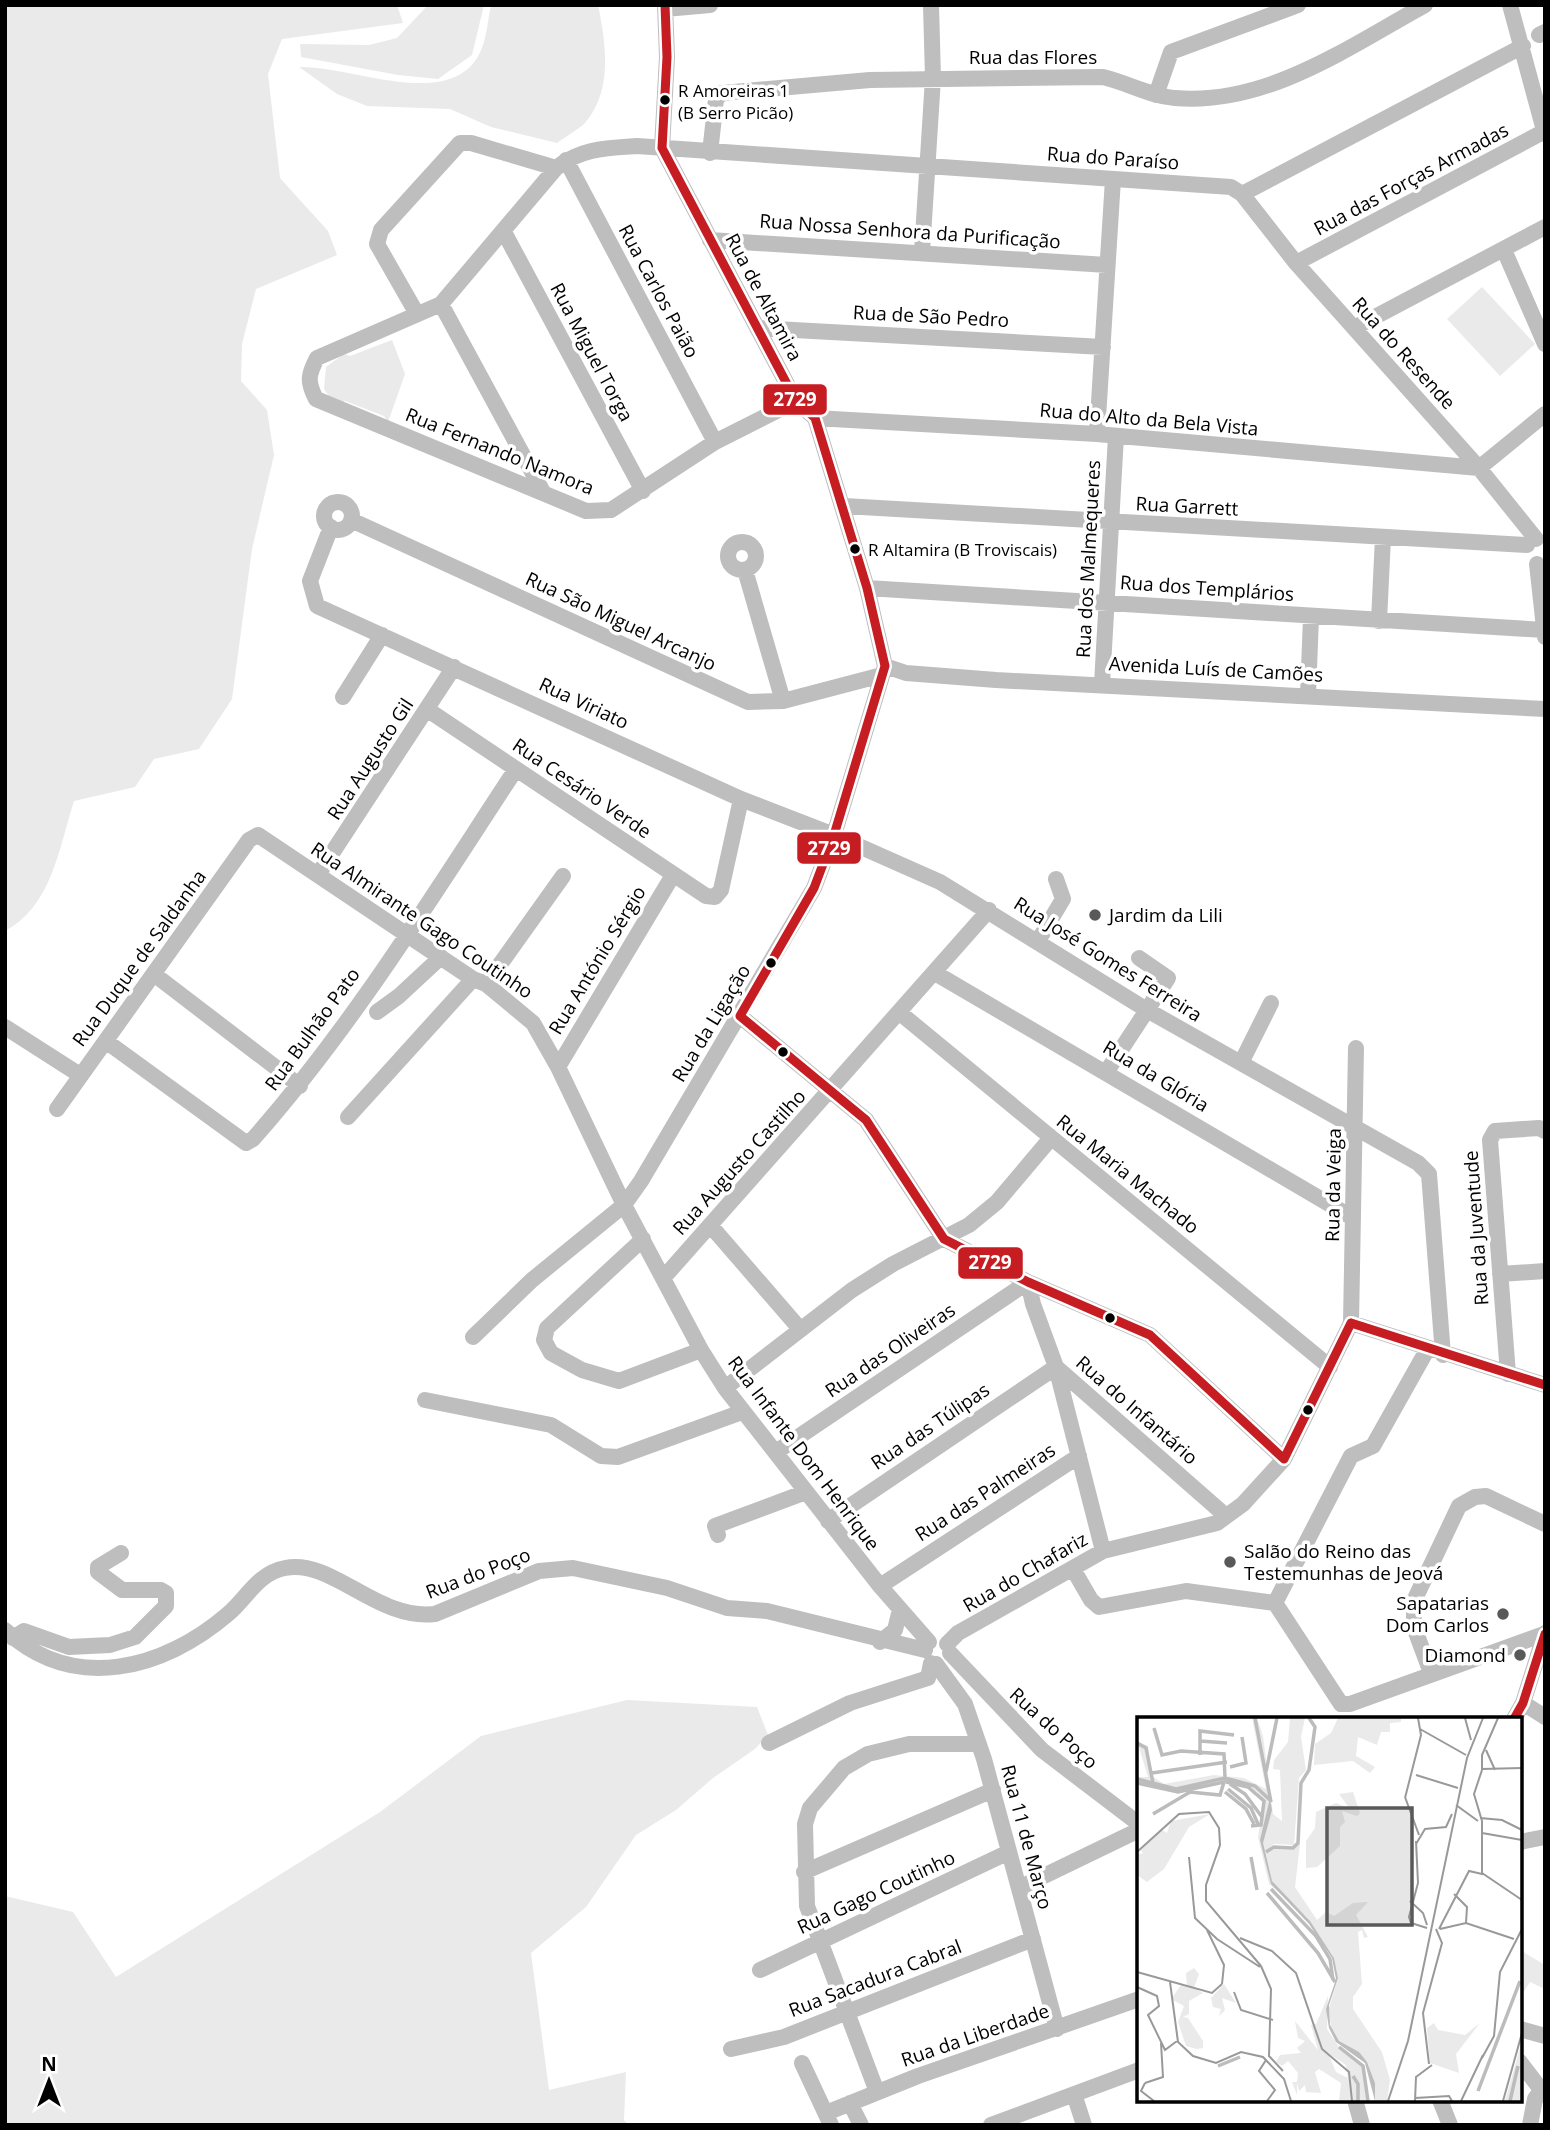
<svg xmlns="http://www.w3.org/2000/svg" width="1550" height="2130" font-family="'Open Sans',sans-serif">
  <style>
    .green { fill: #eaeaea }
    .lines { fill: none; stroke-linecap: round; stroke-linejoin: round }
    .minor { stroke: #bebebe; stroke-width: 16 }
    .bus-1-casing { stroke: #fff; stroke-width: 14 }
    .bus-1 { stroke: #c61d23; stroke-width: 9 }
    .bus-dot { fill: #000; stroke: #fff; stroke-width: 2.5 }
    .poi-dot { fill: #595959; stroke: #fff; stroke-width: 2.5 }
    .labels { text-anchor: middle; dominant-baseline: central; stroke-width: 7; stroke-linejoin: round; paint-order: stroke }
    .bus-label { font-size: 17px; fill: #000; stroke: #fff; text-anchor: start }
    .street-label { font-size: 19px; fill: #000; stroke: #fff }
    .poi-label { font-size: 19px; fill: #000; stroke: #fff; text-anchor: start }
    .inset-river { fill: none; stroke: #bcbcbc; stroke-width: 3.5 }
    .inset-road { fill: none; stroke: #999; stroke-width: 2 }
    .view { fill: #595959; fill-opacity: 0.15; stroke: #595959; stroke-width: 3.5 }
    .inset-edge { fill: none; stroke: #000; stroke-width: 3.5 }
    .line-badge { stroke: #fff; stroke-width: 2.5 }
    .badge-label { font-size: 19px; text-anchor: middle; font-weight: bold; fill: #fff }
  </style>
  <rect width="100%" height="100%" fill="#fff"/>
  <path class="green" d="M5,5H397L403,23L282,39L268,74L280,178L328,231L337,255L256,289L242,344L241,381L267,410L274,455L252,549L232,699L199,749L154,759L135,787L74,801C59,848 52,906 5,931Z
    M428,5H484L472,55L438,79L398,75L301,57L300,44L369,45L397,38Z
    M491,5H598C606,44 613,90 585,123C578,130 566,136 557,143L491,127L450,109L367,106L337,94L299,67C351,65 456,115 482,48C487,35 488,19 491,5Z
    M1482,287L1535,344L1500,376L1447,319Z
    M392,340L405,374L388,422L384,416L345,401L340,403L331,399L324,389L326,367L344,354L350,356Z
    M627,1700L757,1707L768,1735L755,1749L713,1778L676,1810L636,1835L586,1907L531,1953L549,2090L626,2072L624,2120L628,2125H5V1896L73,1912L116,1977L380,1812L481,1736Z
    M1520,1950L1545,1965V1989L1530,1982L1523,1993H1520Z"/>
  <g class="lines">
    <path class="minor" d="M1510,5L1545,134
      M665,9L710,5
      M1539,35L1545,32
      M1156,95L1171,52L1298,5
      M662,148L796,401L815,418L867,588L885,666
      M662,148L667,57L665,5
      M710,153L716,99L722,93L870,80L1103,77C1128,83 1150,96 1175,98C1266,106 1349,47 1425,5
      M566,160L715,442
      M556,168L441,304L317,358C308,375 307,382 316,399L586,511L611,510L715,442L796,401
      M1242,194L1296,263L1479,468L1536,539
      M504,232L643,491
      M710,240L1107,265
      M1504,250L1545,344
      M922,252L933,78L931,5
      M1296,263L1545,131
      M441,304L543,492
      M417,314L377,244L381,230L460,143H471L556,168C581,148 607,148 637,146L1231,187L1242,194L1523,46
      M757,328L1103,347
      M1354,328L1545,227
      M815,418L1097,434L1479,468L1545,414
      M1097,434L1113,179
      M324 516a14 14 0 1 1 28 0a14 14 0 1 1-28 0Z
      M844,506L1527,545
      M351,520L748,702L783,701L882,675
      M331,527L310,581L317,606L741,799L834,835L940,882L1147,1010L1418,1163L1429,1174L1443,1355
      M728 556a14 14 0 1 1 28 0a14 14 0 1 1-28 0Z
      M1537,564L1545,637
      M745,570L783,701
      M867,588L1544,630
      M1379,621L1383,537
      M885,666L906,673L996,680L1545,709
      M1102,684L1116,436
      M1308,695L1311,617
      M343,697L382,635
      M428,710L706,896L715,897L721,890L741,799
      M319,873L454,667
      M1038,941L1063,899L1056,879
      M935,973L1353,1218
      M155,975L300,1086
      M486,984L563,876
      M377,1012L399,996L441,957
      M900,1013L1330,1367
      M740,1016L866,1120L944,1239L1028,1282L1150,1335L1284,1459
      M5,1027L80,1075
      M107,1042L246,1143L253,1139C353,1026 433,895 516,769
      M1241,1063L1271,1003
      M558,1067L673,875
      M1107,1071L1168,978L1139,958
      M57,1109L249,840L258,835L473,979L486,984L533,1023L558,1067L624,1205L701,1350L725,1388L880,1586L929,1642
      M348,1117L473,979
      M710,1225L800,1329
      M643,1239L547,1328L544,1340L551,1353L582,1370L619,1381L701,1350
      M1500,1274L1545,1271
      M665,1276L989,910
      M1351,1323L1545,1385
      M473,1337L532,1280L624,1205L641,1181L814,888L834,835L885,666
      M1056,1367L1226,1516
      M1508,1374L1490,1140L1495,1131L1539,1128L1545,1131
      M725,1388L852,1290L893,1264L969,1225L997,1202L1051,1138
      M425,1400L551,1425L601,1456L618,1457L742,1412
      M776,1452L1028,1282L1033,1304L1056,1367L1103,1551
      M828,1521L1056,1367
      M718,1535L715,1526L806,1492
      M1073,1569L1091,1600L1099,1607L1186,1591L1275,1603L1341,1704H1350L1544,1634
      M880,1586L1079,1456
      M1275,1603L1351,1456L1373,1446L1427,1350
      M5,1630C74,1694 164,1669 228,1614C247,1598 258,1573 285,1568C332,1558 377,1621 435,1614L539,1571L573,1568L667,1588L727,1608L767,1611L925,1650
      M13,1638L24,1631L69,1647L110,1645L135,1637L166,1606V1593L161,1590H122L98,1572V1567L121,1553
      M880,1642L895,1630L900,1609
      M947,1644L958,1633L1103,1551L1217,1523L1243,1504L1284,1459L1351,1323L1356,1048
      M950,1653L1042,1750L1139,1824
      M936,1664L965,1704L984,1759L1057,2029
      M1431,1673L1414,1627V1601L1459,1506L1475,1497L1486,1496L1545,1524
      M1523,1703L1545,1717
      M1514,1719L1523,1703L1545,1633
      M769,1743L850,1703L928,1678L931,1663
      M1520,1842L1545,1837
      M804,1872L993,1790
      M1019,1888L1139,1830
      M760,1970L1009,1852
      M1520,2029L1545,2036
      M731,2049L784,2037L1033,1939
      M1520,2062L1545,2095
      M802,2063L831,2125
      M877,2092L807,1906L805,1824L810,1808L844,1768L868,1754L909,1744H979
      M1074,2094L1084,2125
      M1355,2100L1362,2125
      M1440,2100L1450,2125
      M850,2103L861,2125
      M826,2113L918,2076L1139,1999
      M991,2125L1139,2070
      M1530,2125L1535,2099L1540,2092"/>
    <g class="bus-1-casing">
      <path id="bus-1" d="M662,148L796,401L815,418L867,588L885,666
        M662,148L667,57L665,5
        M740,1016L866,1120L944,1239L1028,1282L1150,1335L1284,1459
        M740,1016L814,888L834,835L885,666
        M1351,1323L1545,1385
        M1284,1459L1351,1323
        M1514,1719L1523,1703L1545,1634"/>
    </g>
    <use href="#bus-1" class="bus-1"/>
  </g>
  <g class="bus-dot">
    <circle cx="665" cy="100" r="6"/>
    <circle cx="855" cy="549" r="6"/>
    <circle cx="771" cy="963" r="6"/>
    <circle cx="783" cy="1052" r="6"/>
    <circle cx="1110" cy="1318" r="6"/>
    <circle cx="1308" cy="1410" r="6"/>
  </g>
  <g class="poi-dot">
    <circle cx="1095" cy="915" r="7"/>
    <circle cx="1230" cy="1562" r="7"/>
    <circle cx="1503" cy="1614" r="7"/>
    <circle cx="1520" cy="1655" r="7"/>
  </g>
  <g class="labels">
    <g class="bus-label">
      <text x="678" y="90">R Amoreiras 1<tspan x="678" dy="22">(B Serro Picão)</tspan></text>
      <text x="868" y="549">R Altamira (B Troviscais)</text>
    </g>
    <g class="street-label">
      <text x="1033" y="57">Rua das Flores</text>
      <text transform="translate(1113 158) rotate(4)">Rua do Paraíso</text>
      <text transform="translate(1411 179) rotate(-28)">Rua das Forças Armadas</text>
      <text transform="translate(910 231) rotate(4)">Rua Nossa Senhora da Purificação</text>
      <text transform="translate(659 291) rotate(62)">Rua Carlos Paião</text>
      <text transform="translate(764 297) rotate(62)">Rua de Altamira</text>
      <text transform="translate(931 316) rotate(3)">Rua de São Pedro</text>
      <text transform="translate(592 352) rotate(62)">Rua Miguel Torga</text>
      <text transform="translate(1404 353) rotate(48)">Rua do Resende</text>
      <text transform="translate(1149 419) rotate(5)">Rua do Alto da Bela Vista</text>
      <text transform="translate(500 451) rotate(22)">Rua Fernando Namora</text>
      <text transform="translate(1187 506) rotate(3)">Rua Garrett</text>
      <text transform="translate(1088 559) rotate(-87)">Rua dos Malmequeres</text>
      <text transform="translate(1207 588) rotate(4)">Rua dos Templários</text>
      <text transform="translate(621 621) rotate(25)">Rua São Miguel Arcanjo</text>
      <text transform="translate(1216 669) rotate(3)">Avenida Luís de Camões</text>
      <text transform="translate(584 703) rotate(25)">Rua Viriato</text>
      <text transform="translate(370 759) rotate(-57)">Rua Augusto Gil</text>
      <text transform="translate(582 788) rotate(34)">Rua Cesário Verde</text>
      <text transform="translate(422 920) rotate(34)">Rua Almirante Gago Coutinho</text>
      <text transform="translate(139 958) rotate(-54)">Rua Duque de Saldanha</text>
      <text transform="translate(1108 959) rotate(32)">Rua José Gomes Ferreira</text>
      <text transform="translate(597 960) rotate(-59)">Rua António Sérgio</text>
      <text transform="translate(711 1023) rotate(-59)">Rua da Ligação</text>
      <text transform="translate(312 1029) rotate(-54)">Rua Bulhão Pato</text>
      <text transform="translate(1156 1076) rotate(31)">Rua da Glória</text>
      <text transform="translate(739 1162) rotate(-48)">Rua Augusto Castilho</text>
      <text transform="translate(1128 1174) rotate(39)">Rua Maria Machado</text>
      <text transform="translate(1333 1185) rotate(-89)">Rua da Veiga</text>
      <text transform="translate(1476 1228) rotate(-94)">Rua da Juventude</text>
      <text transform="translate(890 1350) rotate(-34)">Rua das Oliveiras</text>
      <text transform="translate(1137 1410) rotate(41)">Rua do Infantário</text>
      <text transform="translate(930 1426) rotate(-34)">Rua das Túlipas</text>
      <text transform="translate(804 1453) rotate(53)">Rua Infante Dom Henrique</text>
      <text transform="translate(985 1492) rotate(-33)">Rua das Palmeiras</text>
      <text transform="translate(1025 1572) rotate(-30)">Rua do Chafariz</text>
      <text transform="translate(478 1573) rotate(-21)">Rua do Poço</text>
      <text transform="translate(1054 1728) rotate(42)">Rua do Poço</text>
      <text transform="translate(1027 1837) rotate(75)">Rua 11 de Março</text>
      <text transform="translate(876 1892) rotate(-25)">Rua Gago Coutinho</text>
      <text transform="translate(875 1978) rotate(-21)">Rua Sacadura Cabral</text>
      <text transform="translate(975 2035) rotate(-19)">Rua da Liberdade</text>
    </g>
    <g class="poi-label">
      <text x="1109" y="915">Jardim da Lili</text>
      <text x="1244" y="1551">Salão do Reino das<tspan x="1244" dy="22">Testemunhas de Jeová</tspan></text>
      <text x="1489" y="1603" text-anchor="end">Sapatarias<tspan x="1489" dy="22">Dom Carlos</tspan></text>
      <text x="1506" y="1655" text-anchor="end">Diamond</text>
    </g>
  </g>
  <g transform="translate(1137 1717)">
    <rect width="385" height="385" fill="#fff"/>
    <path d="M115,1H120L126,19L136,97L145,104L143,53L136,52L137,43L151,25L153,1H168L164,20L169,53L162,61L157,128L137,127L130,134L163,127L158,170L180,203L189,195L197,199L216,186L231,185L219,198L231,220L227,221L225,213L221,215L225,267L216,280V292L245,335L253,363L250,384H238V366L230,345L202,324L194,312L192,291L201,261L196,239L170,200L132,167L121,120L127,84L120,75L95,65L79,64L41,75L0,67V60H11L0,24L11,29L15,59L27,67L77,58L107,61L129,72ZM201,1H264V5L253,6V15H244L240,28L221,20L219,39L238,50L233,56L216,44L177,48L178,27L194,16ZM216,75L223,96L220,99L205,94L208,105L203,110V129L180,150L169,151V124L178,111L179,95L199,86L213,92L202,77ZM73,97L52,110L27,152L10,165L0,158V136L6,137L4,133L25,113L30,116L34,104ZM57,251L62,257L57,271L66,276L52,284V297L46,300L51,301L66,324V331L60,332L49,329L41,305L47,289L34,282L44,268L50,269L49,256ZM87,267L99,286L85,281L88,293L82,299L84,292L76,290L74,281ZM191,279L190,312L202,330L226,349L231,384H202L204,366L182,352L178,355L184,376L169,375L168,368L162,374L160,366V378L155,365H160L161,356L151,344L145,349L139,345L143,338L164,336L160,331L168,324L161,321L158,304L181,333L174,308L179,307ZM191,336L209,348L211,361L199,355ZM297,306L301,313L328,318L343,306L319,337L322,356L293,346L290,311ZM385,324V384H368Z" fill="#eaeaea" fill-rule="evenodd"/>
    <path d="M133,81L135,93L126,126L135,164L173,204L197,241L201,261L192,288L193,308L202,324L222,335L230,345L238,366V384L228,346L199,325L192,311L189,292L199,262L195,241L172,207L134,167L123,123Z" fill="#bcbcbc"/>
    <path class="inset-river" d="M118,1L134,85M17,11L25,38L44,34L87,37L88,61M63,24L90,26M0,26L9,31L16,66M63,38V14L97,18M93,50L109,46L105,20M129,55L140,1M15,56L90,45M0,62L39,72L88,61L118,69L133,83M89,65L111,70L127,84L124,108L114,109M0,66L41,75L87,65L83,78L53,75L16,97M93,67L108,77L125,100M91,72L114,91L121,107M88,75L109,92L117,107M129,135L137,130L156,131L161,126L164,66L172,53L178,10L172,1M114,140L120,173M134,172L179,219L193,242L196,263M130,176L181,236L198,265M202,330L226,349L231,384M81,349L103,340M216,359L221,367V384M341,374L383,264M373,384L381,349"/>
    <path class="inset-road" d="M328,1L334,23M283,12L329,38M349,33L358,53M345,52L385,51M345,53V38L361,1M279,58L321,71M268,80L282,118M268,81L284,18L281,1M319,88L341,104M343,101L365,103L385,113M345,116L385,123M279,124L281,166L272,200L274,206L290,211M279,127L288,112L309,110L315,97M0,135L42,97L72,95L82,111L83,128L69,168V184L124,249M52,140L58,201L80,222L123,250M345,156L385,183M317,177L330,190L329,206M273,184L286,196L290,208M302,212L332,154L345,157V104L337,77L345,53M303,212L329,206L377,222M70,213L87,248L85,267M103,221L135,234L159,256L185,332L212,355L215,384M124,249L134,272L132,339L146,354M0,255L75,276L85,267M33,265L41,325M0,270L20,279L22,289L11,298L28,333L40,324L56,339L79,346L104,335L126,340L147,362L154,384M97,275L104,293L136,303M345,341L357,319L363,255L385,212M129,343L122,354L138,373L130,384M292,347L286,296L305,226L299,212M8,366L26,360L24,326M8,366L4,374L17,384M278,381L312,379L315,384M251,384L271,324L330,41L346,1M278,384L279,360L295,348M324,384L346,338M366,384L385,316"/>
    <path class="view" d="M190,91H275V208H190Z"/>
    <rect width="385" height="385" class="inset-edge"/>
  </g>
  <g class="line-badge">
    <rect x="762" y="383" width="66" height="33" rx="7" fill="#c61d23"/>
    <rect x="796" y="831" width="66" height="34" rx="7" fill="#c61d23"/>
    <rect x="957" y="1246" width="67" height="34" rx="7" fill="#c61d23"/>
  </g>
  <g class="badge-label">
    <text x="795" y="406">2729</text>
    <text x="829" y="855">2729</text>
    <text x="990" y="1269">2729</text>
  </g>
  <rect width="1550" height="2130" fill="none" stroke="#000000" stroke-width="14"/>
  <g transform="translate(49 2081)" stroke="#ffffff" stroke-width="5" paint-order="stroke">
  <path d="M0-5L12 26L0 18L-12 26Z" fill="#000000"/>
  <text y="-10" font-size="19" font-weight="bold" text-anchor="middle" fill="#000000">N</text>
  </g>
</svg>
